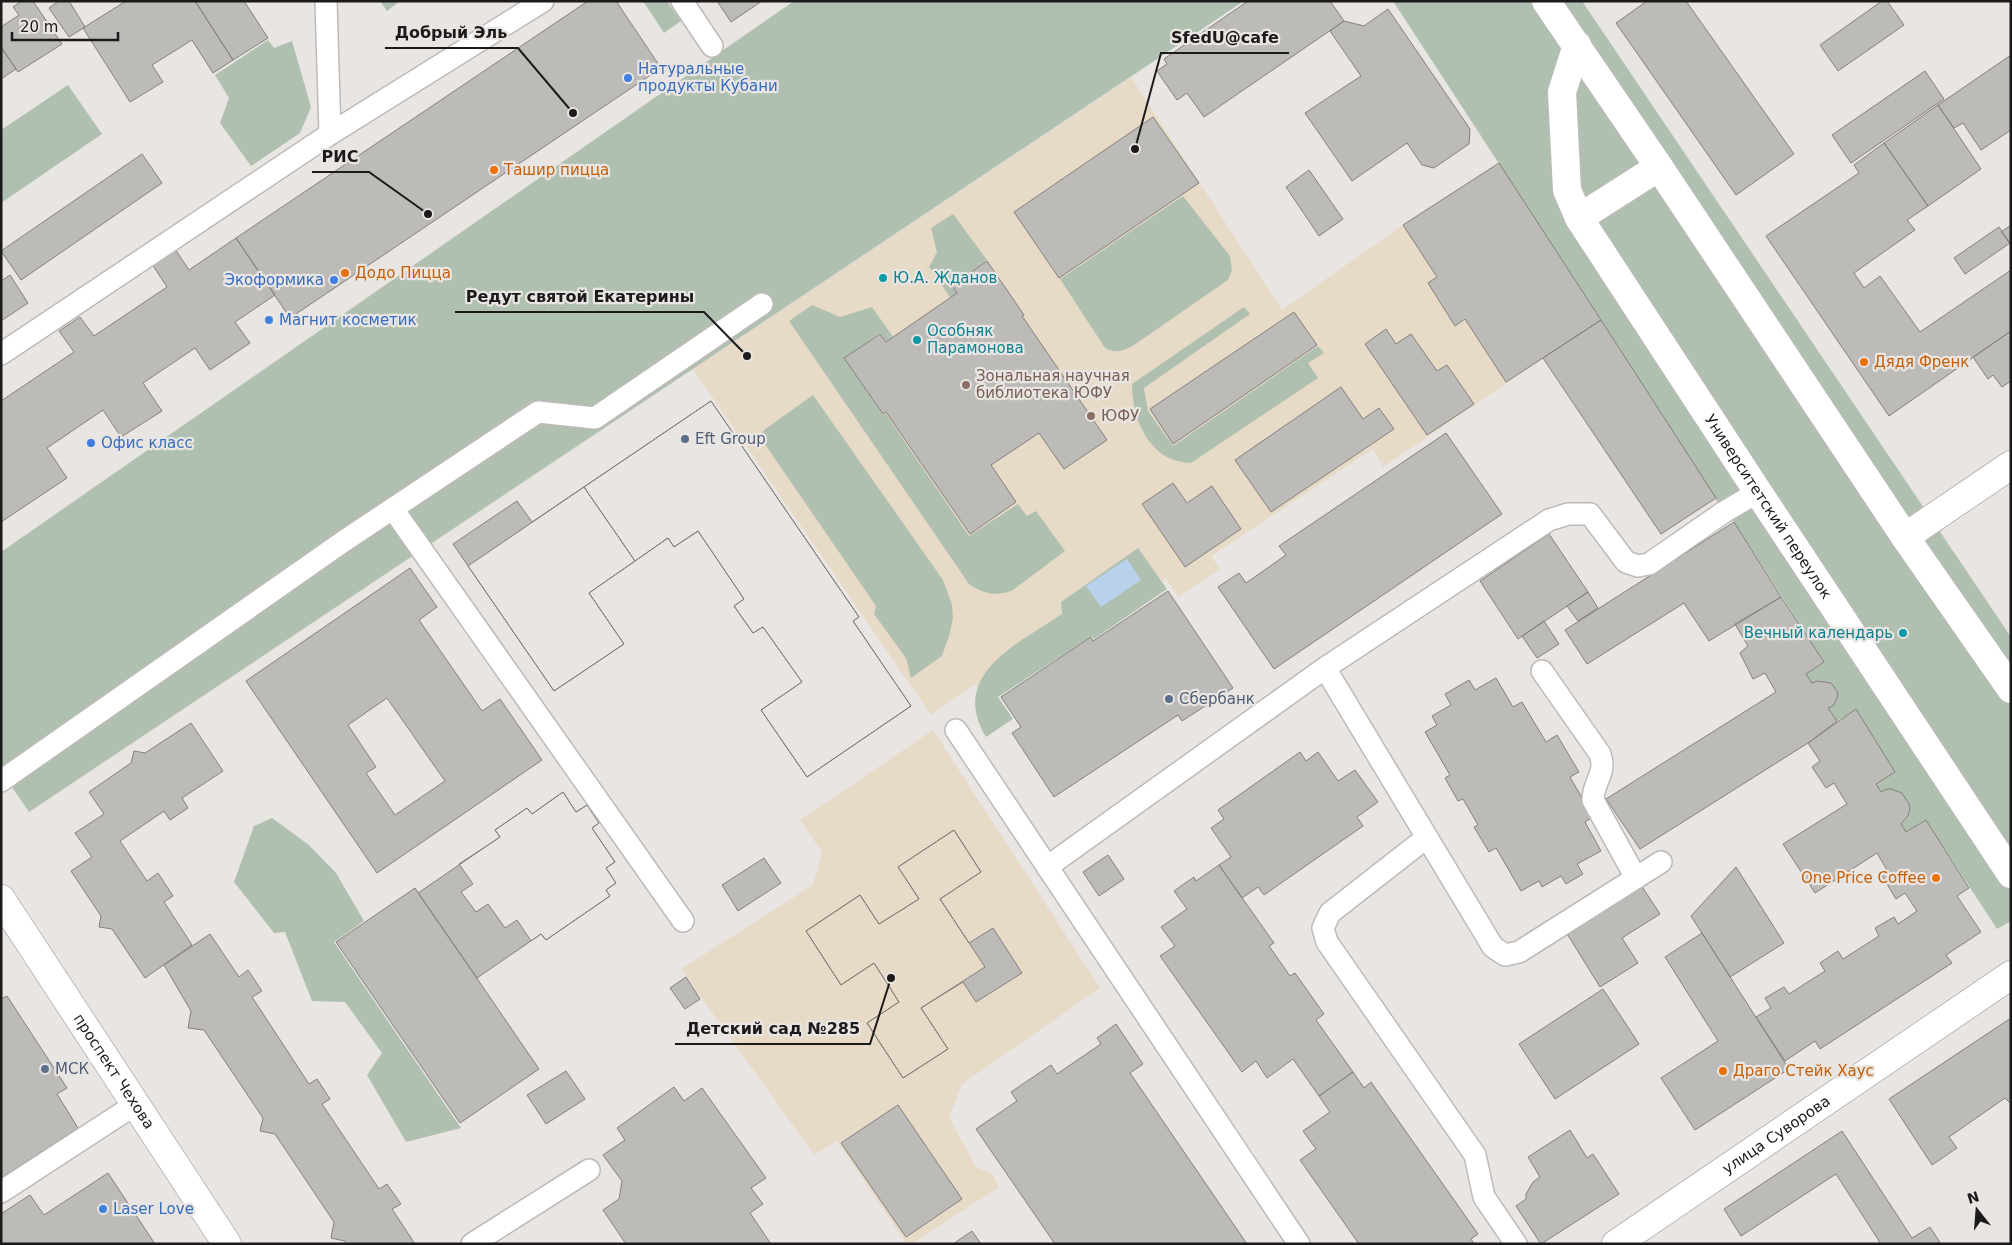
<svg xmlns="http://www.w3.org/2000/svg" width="2012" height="1245" font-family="'DejaVu Sans',sans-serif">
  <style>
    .education { fill: #e7dac7 }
    .green { fill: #b0c0b0 }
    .water { fill: #b8d2ec }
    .building { fill: #bdbbb8; stroke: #83807d; fill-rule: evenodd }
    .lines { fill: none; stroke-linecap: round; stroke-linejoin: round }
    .service-casing { stroke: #bebab8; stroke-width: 24 }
    .minor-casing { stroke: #bebab8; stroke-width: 30 }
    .tertiary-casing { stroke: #bebab8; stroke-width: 30 }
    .service { stroke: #fff; stroke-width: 21 }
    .minor { stroke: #fff; stroke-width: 28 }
    .tertiary { stroke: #fff; stroke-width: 28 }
    .shop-dot { fill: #3f7fe0; stroke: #e9e5e3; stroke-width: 2 }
    .food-dot { fill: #e8710a; stroke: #e9e5e3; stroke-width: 2 }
    .culture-dot { fill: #0f9aa8; stroke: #e9e5e3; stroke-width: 2 }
    .education-dot { fill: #8d6e63; stroke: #e9e5e3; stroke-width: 2 }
    .service-dot { fill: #5c6f8a; stroke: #e9e5e3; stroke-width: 2 }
    .labels { text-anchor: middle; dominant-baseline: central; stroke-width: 4.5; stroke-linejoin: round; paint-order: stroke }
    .shop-label { font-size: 15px; fill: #366cbe; stroke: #e9e5e3; text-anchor: start }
    .food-label { font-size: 15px; fill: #c56008; stroke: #e9e5e3; text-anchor: start }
    .culture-label { font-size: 15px; fill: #0d838f; stroke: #e9e5e3; text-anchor: start }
    .education-label { font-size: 15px; fill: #785e54; stroke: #e9e5e3; text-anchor: start }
    .service-label { font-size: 15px; fill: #4e5e75; stroke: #e9e5e3; text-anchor: start }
    .street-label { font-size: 15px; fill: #1c1a1a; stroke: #e9e5e3 }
    .leader { fill: none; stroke: #1c1a1a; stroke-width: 2 }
    .callout-dot { fill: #1c1a1a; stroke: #e9e5e3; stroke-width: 2 }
    .callout-label { font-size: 16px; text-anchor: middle; font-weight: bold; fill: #1c1a1a; stroke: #e9e5e3; stroke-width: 4.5; stroke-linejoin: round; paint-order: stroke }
  </style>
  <rect width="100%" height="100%" fill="#e9e5e3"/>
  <path class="education" d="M1131,77L1282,310L1403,225L1499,163L1601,320L1383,467L1373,449L1211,556L1220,569L1178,597L1166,578L987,699L975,684L931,715L693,369Z
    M933,730L1100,988L962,1084L949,1117L976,1167L992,1174L999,1187L912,1244H907L837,1141L814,1155L681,969L813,885L822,852L800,820Z"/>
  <path class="green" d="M380,1H400L387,11Z
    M643,1H667L681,21L664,33Z
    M794,1H1244L29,812L1,771V552Z
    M1393,1H1582L2011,637V921L1997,929L1926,820L1906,832L1901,824C1917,812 1907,794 1891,789L1881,792L1876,784L1895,772L1856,710L1837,721L1828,708L1833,706L1837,691L1831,683L1817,681L1812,683L1806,674L1824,662L1734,522L1724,512L1601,320Z
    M268,40L274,48L292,41L311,107L300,133L251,166L220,123L229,98L215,75Z
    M68,85L102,134L1,203V130Z
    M1183,196L1230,256L1232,270L1228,280L1134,345C1123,351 1116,354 1105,348L1060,279Z
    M953,214L987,260L951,285L957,293L950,297L929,267L937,252L931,228Z
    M812,305L840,317L872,307L893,337L886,341L880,333L844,358L883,415L886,414L969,536L1018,504L1027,516L1036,511L1065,551L1013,590C997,597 983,594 969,584L789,321Z
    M1244,307L1250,314L1144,388L1148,411L1173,446L1318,346L1324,353L1308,363L1318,378L1191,463C1150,462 1132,421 1132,384Z
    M813,395L943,580L952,605L953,619L949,636L942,656L911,678L906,658L874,614L876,606L760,437L764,430Z
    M1138,548L1167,589L1094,639L1092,636L998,697L1013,719L986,737C948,674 1019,643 1062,614L1061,602Z
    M272,818L309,845L336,873L364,921L334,942L461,1128L406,1142L367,1075L382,1053L345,1002L312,1001L285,932L274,933L234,882L254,826Z"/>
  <path class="water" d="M1127,559L1141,580L1101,607L1086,586Z"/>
  <path class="building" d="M22,1H33L62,44L18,72L1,47V27L19,15L13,7Z
    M59,1H69L85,27L69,37L49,8Z
    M126,1H195L233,60L213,73L192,40L152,65L163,82L130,102L83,28Z
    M195,1H244L268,38L233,60Z
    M588,1H616L661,68L290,318L236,238Z
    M717,1H762L731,22Z
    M1248,1H1330L1344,21L1204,117L1187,93L1177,100L1157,71L1167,64L1164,59Z
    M1647,1H1686L1794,154L1736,195L1616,23Z
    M1882,1H1887L1904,25L1838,71L1820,45Z
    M1388,9L1470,129L1469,144L1434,168L1422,165L1407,143L1352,181L1305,113L1361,76L1330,31L1344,21L1364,26Z
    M1,47L16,69L1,79Z
    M2011,55V130L1981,150L1963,123L1954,128L1938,105Z
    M1925,71L1944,99L1851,163L1832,135Z
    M1938,105L1981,169L1928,206L1884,143Z
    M1153,117L1199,183L1059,278L1014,212Z
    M1884,143L1928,206L1907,220L1915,230L1854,273L1864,288L1880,276L1920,332L2011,270V331L1889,416L1766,236L1859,173L1854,165Z
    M142,154L162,183L21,280L1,251Z
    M1499,163L1601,320L1506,382L1465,319L1455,326L1428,283L1437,277L1403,225Z
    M1309,170L1343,219L1319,236L1286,187Z
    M2011,225V245L2001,232Z
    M1999,227L2010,243L1965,274L1954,258Z
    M236,238L275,295L235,322L250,343L210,370L195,348L143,383L162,411L121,437L103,410L47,448L67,478L1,522V401L74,352L59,331L80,317L94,336L167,287L152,264L175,249L189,270Z
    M987,261L1024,315L1022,316L1107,440L1064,469L1039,433L991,465L1016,502L970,534L886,412L883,414L844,358L880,334L886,342L957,293L952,285Z
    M10,275L28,303L1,321V281Z
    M1294,312L1317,345L1173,444L1150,409Z
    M1601,320L1716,498L1661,534L1543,358Z
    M1386,329L1396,344L1411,334L1437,371L1447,365L1474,404L1427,435L1365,344Z
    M2011,331V381L2002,387L1993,375L1988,379L1973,357Z
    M1341,387L1363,419L1379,408L1394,429L1271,512L1235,460Z
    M711,401L859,617L853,621L911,706L807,777L761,710L802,682L763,627L753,633L734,606L744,599L698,531L674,547L668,538L589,593L624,644L554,691L453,544L517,501L532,522Z
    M711,401L859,617L853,621L911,706L807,777L761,710L802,682L763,627L753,633L734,606L744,599L698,531L674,547L668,538L635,561L584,487Z
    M1446,433L1502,514L1274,669L1218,587L1239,573L1246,583L1286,555L1279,546Z
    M1173,483L1187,503L1212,486L1241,529L1185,567L1142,504Z
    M584,487L635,561L589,593L624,644L554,691L468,566Z
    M1734,522L1781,597L1709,641L1684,603L1587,664L1565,630Z
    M1549,534L1588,592L1518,639L1480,581Z
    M410,568L437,607L419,620L482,711L500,699L542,760L377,873L246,681ZM387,698L445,781L395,815L366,773L376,767L348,725Z
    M1168,591L1233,688L1182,721L1178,715L1054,797L1012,733L1021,727L1001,697L1091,637L1093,641Z
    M1588,592L1598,608L1578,621L1567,606Z
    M1781,597L1824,662L1806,674L1812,683L1817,681L1831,683L1837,691L1838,696L1833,706L1828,708L1837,721L1808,743L1640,849L1606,799L1776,692L1765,673L1753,679L1740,653L1748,646L1735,624Z
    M1544,621L1559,644L1537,658L1522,636Z
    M1496,678L1513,707L1522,702L1546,742L1557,735L1579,772L1570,777L1593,817L1585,822L1601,851L1577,864L1583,874L1566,884L1561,876L1542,887L1539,881L1521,891L1496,848L1489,852L1474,827L1478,825L1463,799L1458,801L1445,778L1450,775L1425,732L1437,725L1432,716L1451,705L1445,694L1469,680L1475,690Z
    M1856,709L1895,772L1876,784L1881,792L1887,789H1891L1902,793L1909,804L1910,809L1908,816L1901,824L1906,832L1926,820L1969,888L1957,896L1981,932L1946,955L1952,963L1820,1049L1815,1041L1785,1061L1756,1017L1771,1008L1765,998L1784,987L1789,994L1825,971L1820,963L1838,951L1843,959L1879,936L1875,928L1894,917L1898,924L1917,911L1905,893L1896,899L1881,874L1887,870L1877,853L1815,893L1783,844L1847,804L1834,783L1826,788L1812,767L1820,761L1808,743Z
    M191,723L223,771L182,798L188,808L170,820L164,811L120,841L147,881L158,873L173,896L164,902L192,945L145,978L112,929L99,927L101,916L71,871L92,857L75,833L104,814L89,792L131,763L134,751L145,753Z
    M1300,752L1306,761L1318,752L1338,781L1355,770L1378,802L1357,817L1363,826L1264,895L1258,887L1242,898L1219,865L1231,857L1211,828L1224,819L1218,810Z
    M563,792L576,812L587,805L599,823L592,828L615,862L606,868L616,883L606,890L610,896L546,940L541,934L477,978L418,893L500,837L495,830L527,808L532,814Z
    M563,792L576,812L587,805L599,823L592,828L615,862L606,868L616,883L606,890L610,896L546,940L541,934L531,941L517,920L505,928L488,904L476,912L461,892L473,884L459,864L500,837L495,830L527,808L532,814Z
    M954,830L981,872L940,899L985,967L921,1008L948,1049L903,1078L867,1023L899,1002L874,963L841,985L806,931L860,895L879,924L919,899L898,867Z
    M954,830L981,872L940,899L969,943L993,928L1022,973L976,1002L963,982L921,1008L948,1049L903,1078L867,1023L899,1002L874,963L841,985L806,931L860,895L879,924L919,899L898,867Z
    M1108,855L1124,879L1099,896L1083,872Z
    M764,858L781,883L738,911L722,885Z
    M1219,865L1274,943L1269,946L1290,976L1295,973L1324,1014L1316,1020L1353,1072L1319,1096L1293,1059L1267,1078L1256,1061L1242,1072L1160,956L1175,946L1161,927L1187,909L1174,891L1194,877L1196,881Z
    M1736,867L1784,943L1730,977L1691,916Z
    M1641,885L1660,914L1622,938L1638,963L1600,987L1566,932Z
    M415,888L539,1069L460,1123L336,942Z
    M1702,933L1789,1069L1695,1130L1661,1078L1718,1041L1665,957Z
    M210,934L239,977L248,970L262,991L252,997L309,1084L317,1079L330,1099L322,1104L379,1189L387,1184L401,1204L392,1209L415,1244H347L345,1241L331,1238L334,1222L275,1134L260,1131L263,1118L204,1030L188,1028L191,1011L164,965Z
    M686,977L700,999L685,1009L670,988Z
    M1603,989L1639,1044L1555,1099L1519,1044Z
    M7,996L67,1088L57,1094L78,1128L1,1178V999Z
    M2011,1018V1104L2005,1098L1949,1137L1957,1148L1932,1165L1889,1099Z
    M1116,1024L1143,1064L1130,1073L1247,1244H1055L976,1129L1017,1101L1011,1092L1051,1065L1057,1074L1101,1044L1097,1038Z
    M566,1071L585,1099L546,1124L527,1095Z
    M1353,1072L1364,1088L1371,1082L1478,1234L1471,1239L1474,1244H1359L1300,1160L1316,1149L1303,1131L1330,1112L1319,1096Z
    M674,1087L684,1101L702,1088L766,1178L751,1188L763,1204L750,1213L771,1244H626L603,1210L619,1199L622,1181L603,1155L625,1140L617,1128Z
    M898,1105L962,1199L906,1237L841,1143Z
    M1570,1130L1587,1158L1593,1154L1619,1194L1541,1244L1516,1206L1526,1199V1194L1533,1182L1540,1177L1528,1157Z
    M1842,1131L1912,1238L1930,1227L1941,1244H1881L1836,1174L1741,1236L1724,1209Z
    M108,1173L155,1244H1V1214L30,1195L44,1215Z
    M972,1231L981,1244H953Z"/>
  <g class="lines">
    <g class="service-casing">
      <path id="service" d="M326,1L330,134L543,1
        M682,1L712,46
        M1,354L330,134
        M393,509L683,921
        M1325,668L1493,947L1505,955L1519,952L1661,862
        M1542,671L1600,754C1607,774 1593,781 1593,800L1636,878
        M956,730L1299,1244
        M1,781L344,541L538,412L595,418L762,304
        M1426,838L1330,913L1323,928L1327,942L1475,1155L1484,1197L1516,1244
        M1047,867L1325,668L1549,520L1568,514H1590L1626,562L1638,566L1649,564L1724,512L1758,492
        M1,1192L136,1104
        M472,1244L589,1170"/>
    </g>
    <g class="minor-casing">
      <g id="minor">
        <path d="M1546,1L1659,167L1905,537L2011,689"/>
        <path d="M1577,45L1562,92L1567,190L1579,218"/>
        <path id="s1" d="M1659,167L1579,218L1758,492L2011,874"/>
        <path d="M1905,537L2011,465"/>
      </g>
    </g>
    <g class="tertiary-casing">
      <g id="tertiary">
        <path id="s2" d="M1,899L227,1244"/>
        <path id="s3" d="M1616,1244L2011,975"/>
      </g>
    </g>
    <use href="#service" class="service"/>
    <use href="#minor" class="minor"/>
    <use href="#tertiary" class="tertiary"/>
  </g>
  <g class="shop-dot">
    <circle cx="628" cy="78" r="5"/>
    <circle cx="334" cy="280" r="5"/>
    <circle cx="269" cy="320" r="5"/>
    <circle cx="91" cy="443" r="5"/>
    <circle cx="103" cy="1209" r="5"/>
  </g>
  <g class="food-dot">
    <circle cx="494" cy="170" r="5"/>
    <circle cx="345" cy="273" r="5"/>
    <circle cx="1864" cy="362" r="5"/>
    <circle cx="1936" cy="878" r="5"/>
    <circle cx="1723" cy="1071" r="5"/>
  </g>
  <g class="culture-dot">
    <circle cx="883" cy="278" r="5"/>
    <circle cx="917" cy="340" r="5"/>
    <circle cx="1903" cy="633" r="5"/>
  </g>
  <g class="education-dot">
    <circle cx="966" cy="385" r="5"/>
    <circle cx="1091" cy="416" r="5"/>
  </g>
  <g class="service-dot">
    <circle cx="685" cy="439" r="5"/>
    <circle cx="1169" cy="699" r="5"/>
    <circle cx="45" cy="1069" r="5"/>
  </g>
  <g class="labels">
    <g class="shop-label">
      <text x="638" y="69">Натуральные<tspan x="638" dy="17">продукты Кубани</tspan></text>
      <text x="324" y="280" text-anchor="end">Экоформика</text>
      <text x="279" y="320">Магнит косметик</text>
      <text x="101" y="443">Офис класс</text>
      <text x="113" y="1209">Laser Love</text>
    </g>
    <g class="food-label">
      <text x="504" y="170">Ташир пицца</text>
      <text x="355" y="273">Додо Пицца</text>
      <text x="1874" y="362">Дядя Френк</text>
      <text x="1926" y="878" text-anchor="end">One Price Coffee</text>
      <text x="1733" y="1071">Драго Стейк Хаус</text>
    </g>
    <g class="culture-label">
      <text x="893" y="278">Ю.А. Жданов</text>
      <text x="927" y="331">Особняк<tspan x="927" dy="17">Парамонова</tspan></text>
      <text x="1893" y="633" text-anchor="end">Вечный календарь</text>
    </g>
    <g class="education-label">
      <text x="976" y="376">Зональная научная<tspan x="976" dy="17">библиотека ЮФУ</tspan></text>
      <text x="1101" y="416">ЮФУ</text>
    </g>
    <g class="service-label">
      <text x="695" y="439">Eft Group</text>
      <text x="1179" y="699">Сбербанк</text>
      <text x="55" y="1069">МСК</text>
    </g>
    <g class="street-label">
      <text stroke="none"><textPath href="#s1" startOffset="440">Университетский переулок</textPath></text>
      <text stroke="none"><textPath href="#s2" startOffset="206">проспект Чехова</textPath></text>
      <text stroke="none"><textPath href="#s3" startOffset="194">улица Суворова</textPath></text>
    </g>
  </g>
  <path class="leader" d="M573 113L518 48H385M1135 149L1161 53H1289M428 214L369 172H312M747 356L704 312H455M891 978L870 1044H675"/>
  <g class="callout-dot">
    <circle cx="573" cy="113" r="5"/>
    <circle cx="1135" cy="149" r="5"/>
    <circle cx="428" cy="214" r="5"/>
    <circle cx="747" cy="356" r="5"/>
    <circle cx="891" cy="978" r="5"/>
  </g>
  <g class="callout-label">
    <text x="451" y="38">Добрый Эль</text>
    <text x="1225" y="43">SfedU@cafe</text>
    <text x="340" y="162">РИС</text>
    <text x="580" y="302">Редут святой Екатерины</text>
    <text x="773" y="1034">Детский сад №285</text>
  </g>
  <rect width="2012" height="1245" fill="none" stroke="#1c1a1a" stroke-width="5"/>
  <g transform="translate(1977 1210) rotate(343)" stroke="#e9e5e3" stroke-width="4" paint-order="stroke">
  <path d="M0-4L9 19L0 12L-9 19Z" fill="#1c1a1a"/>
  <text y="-8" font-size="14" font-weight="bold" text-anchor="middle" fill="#1c1a1a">N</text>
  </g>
  <path d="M12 32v8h106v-8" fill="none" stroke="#1c1a1a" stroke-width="2.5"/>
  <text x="20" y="32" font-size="15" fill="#1c1a1a" stroke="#e9e5e3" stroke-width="4" paint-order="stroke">20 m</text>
</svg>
